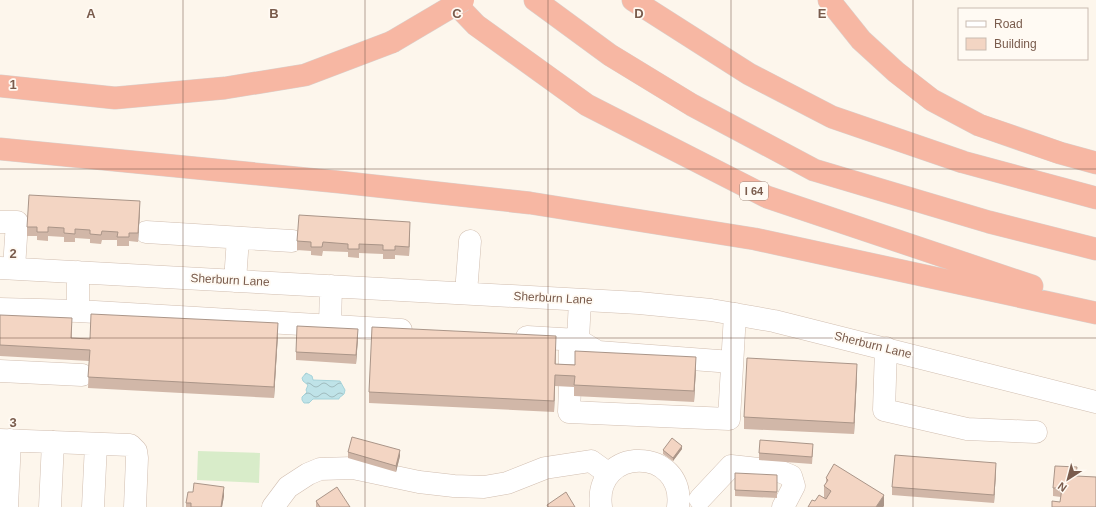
<svg xmlns="http://www.w3.org/2000/svg" width="1096" height="507" font-family="Helvetica,sans-serif">
  <style>
    .grass { fill: #d8ecc9 }
    .water { fill: url(#water-waves); stroke: #a5d3da }
    .lines { fill: none; stroke-linecap: round; stroke-linejoin: round }
    .minor-casing { stroke: #d1beb0; stroke-width: 23 }
    .highway-casing { stroke: #dad1cd; stroke-width: 23 }
    .minor { stroke: #fff; stroke-width: 22 }
    .highway { stroke: #f7b7a3; stroke-width: 22 }
    .highway-bridge-casing { stroke: #dad1cd; stroke-width: 23; stroke-linecap: butt }
    .highway-bridge { stroke: #f7b7a3; stroke-width: 22 }
    .wall { fill: #d1b7a8 }
    .shaded-wall { fill: #aa9588 }
    .building { fill: #f3d5c3; stroke: #aa9588 }
    .grid { fill: none; stroke: #7a5c4d; stroke-width: 1; stroke-opacity: 0.55 }
    .labels { text-anchor: middle; dominant-baseline: central; stroke-width: 3.5; stroke-linejoin: round; paint-order: stroke }
    .shield { fill: #fffaf3; stroke: #a28b7f; stroke-width: 1 }
    .shield-label { font-size: 11px; font-weight: bold; fill: #7a5c4d }
    .street-label { font-size: 12px; fill: #7a5c4d; stroke: #fffaf3 }
    .grid-label { font-size: 13px; text-anchor: middle; font-weight: bold; fill: #7a5c4d; stroke: #fffaf3; stroke-width: 3.5; stroke-linejoin: round; paint-order: stroke }
  </style>
  <defs>
    <pattern id="water-waves" width="16" height="10" patternUnits="userSpaceOnUse"><rect width="16" height="10" fill="#bfe3e8"/><path d="M0 5q4-4 8 0t8 0" fill="none" stroke="#a0bbbe"/></pattern>
  </defs>
  <rect width="100%" height="100%" fill="#fdf6ec"/>
  <path class="grass" d="M198,451L260,453L259,483L197,480Z"/>
  <path class="water" d="M306,373L312,376L313,380L340,381L345,390L344,394L339,398V399H313L309,403H304L302,400V397L307,392L306,390L308,385L303,381L302,378Z"/>
  <g class="lines">
    <g class="minor-casing">
      <path id="minor" d="M0,222H17L14,268
        M146,232L292,241
        M0,268L639,303L711,310L774,321L1096,402
        M235,281L238,238
        M466,293L470,241
        M0,309L78,311V272
        M78,311L401,330
        M330,326L331,286
        M527,337L578,340L598,352L732,362
        M886,348L884,410L967,429L1036,432
        M0,371L82,375
        M570,375V351L578,340L580,300
        M570,387L569,412L729,419L735,314
        M0,440L130,445L136,451L137,458L135,507
        M700,499L731,466L779,471L791,476L794,486L783,507
        M7,507L10,440
        M50,507L53,442
        M93,507L96,444
        M273,507L288,487L308,474L320,469L353,468L419,482L454,486L484,487L507,483L545,468L591,461L609,474
        M601,507C593,445 686,446 678,507"/>
    </g>
    <g class="highway-casing">
      <path id="highway" d="M452,0L476,25L587,105L767,197L1032,286
        M535,0L610,55L692,105L814,170L989,222L1096,249
        M633,0L749,74L832,117L963,162L1096,198
        M829,0L861,40L896,72L932,100L979,125L1060,153L1096,163
        M0,86L115,98L225,88L305,75L392,42
        M0,149L339,182L530,203L755,239L1096,313"/>
    </g>
    <use href="#minor" class="minor"/>
    <use href="#highway" class="highway"/>
    <g class="highway-bridge-casing">
      <path id="highway-bridge" d="M392,42L463,0"/>
    </g>
    <use href="#highway-bridge" class="highway-bridge"/>
  </g>
  <path class="wall" d="M140,210L138,242L129,241V246H117V240H102L101,244L90,243V239L75,238V242H64V237L48,236V241L37,240V236H27V227Z
    M410,231L409,256L395,255V259H383V254L359,253V258L348,257V252L323,251L322,256L311,255V251L297,250V241Z
    M0,315L72,329V338L90,339L278,334L274,398L88,388L89,361L0,356Z
    M358,338L356,364L296,360V352Z
    M556,347V364L696,368L694,402L574,396V387L555,386L554,412L369,403V392Z
    M857,375L854,434L744,429V417Z
    M682,449L673,461L663,454V450Z
    M813,450L812,464L759,460V453Z
    M348,452L400,456L396,472L348,458Z
    M1077,467L1060,502L1061,497L1053,496V488Z
    M996,472L994,503L892,495V487Z
    M826,478L884,506L883,507H808L815,501L824,497V486L826,483Z
    M777,482V498L735,496V490Z
    M224,496L222,507H186V503Z
    M316,501L350,507H316Z"/>
  <path class="shaded-wall" d="M140,201V210L138,242V233Z
    M410,222V231L409,256V247Z
    M278,323V334L274,398V387Z
    M358,329V338L356,364V355Z
    M696,357V368L694,402V391Z
    M857,364V375L854,434V423Z
    M555,375V386L554,412V401Z
    M682,446V449L673,461V458Z
    M400,450V456L396,472V466Z
    M996,463V472L994,503V495Z
    M224,487V496L222,507H221Z
    M884,495V506L883,507H876Z"/>
  <path class="building" d="M29,195L140,201L138,233H129V237H117L118,232L102,231L101,235L90,234V230L75,229V234L64,233V228L48,227V232H37V227H27Z
    M299,215L410,222L409,247L395,246V250H383V245L359,244V249H348V244L323,242L322,247H311V242L297,241Z
    M91,314L278,323L274,387L88,377L90,350L0,345V315L72,318L71,338L90,339Z
    M297,326L358,329L356,355L296,352Z
    M372,327L556,336L555,364L575,365V351L696,357L694,391L574,385L575,376L555,375L554,401L369,392Z
    M747,358L857,364L854,423L744,417Z
    M352,437L400,450L396,466L348,452Z
    M672,438L682,446L673,458L663,450Z
    M760,440L813,444L812,457L759,453Z
    M895,455L996,463L994,495L892,487Z
    M834,464L884,495L876,507H808L812,500L815,501L819,495L826,499L831,491L824,486L828,480L826,478Z
    M1055,466L1077,467L1076,476L1096,477V507H1052V501L1060,502L1062,488H1053Z
    M735,473L777,475V492L735,490Z
    M194,483L224,487L221,507H191V503H186L188,492H193Z
    M337,487L350,507H320L316,501Z
    M566,492L575,507H548L547,505Z"/>
  <path class="grid" d="M183,0V507M365,0V507M548,0V507M731,0V507M913,0V507M0,169H1096M0,338H1096"/>
  <g class="labels">
    <rect class="shield" x="740" y="182" width="28" height="18" rx="3"/>
    <g class="shield-label">
      <text x="754" y="191">I 64</text>
    </g>
    <g class="street-label">
      <text transform="translate(230 280) rotate(3)">Sherburn Lane</text>
      <text transform="translate(553 298) rotate(3)">Sherburn Lane</text>
      <text transform="translate(873 345) rotate(14)">Sherburn Lane</text>
    </g>
  </g>
  <g class="grid-label">
    <text x="91" y="18">A</text>
    <text x="274" y="18">B</text>
    <text x="457" y="18">C</text>
    <text x="639" y="18">D</text>
    <text x="822" y="18">E</text>
    <text x="13" y="89">1</text>
    <text x="13" y="258">2</text>
    <text x="13" y="427">3</text>
  </g>
  <rect x="958" y="8" width="130" height="52" fill="#fffaf3" stroke="#cabbb1"/>
  <rect x="966" y="21" width="20" height="6" fill="#ffffff" stroke="#cabbb1"/>
  <text x="994" y="28" font-size="12" fill="#7a5c4d">Road</text>
  <rect x="966" y="38" width="20" height="12" fill="#f3d5c3" stroke="#cabbb1"/>
  <text x="994" y="48" font-size="12" fill="#7a5c4d">Building</text>
  <g transform="translate(1068 479) rotate(216)" stroke="#fffaf3" stroke-width="3" paint-order="stroke">
  <path d="M0-3L7 15L0 10L-7 15Z" fill="#7a5c4d"/>
  <text y="-6" font-size="11" font-weight="bold" text-anchor="middle" fill="#7a5c4d">N</text>
  </g>
</svg>
